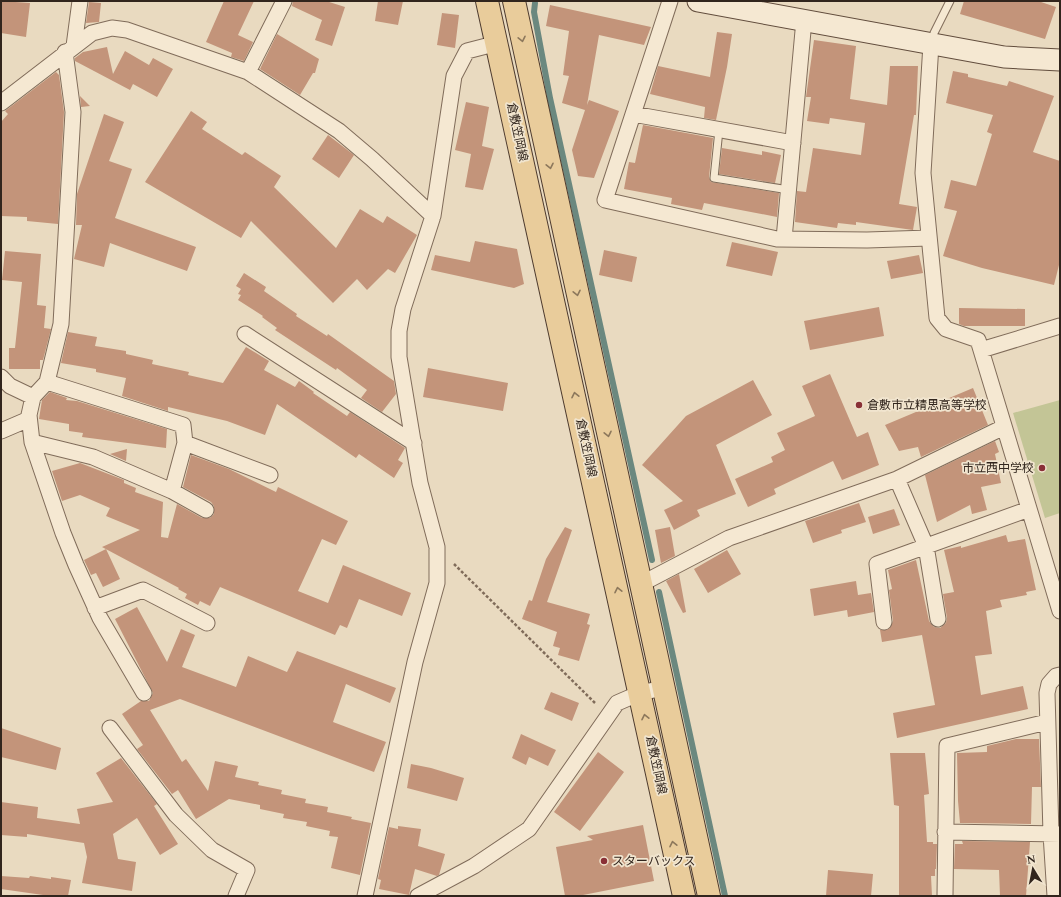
<svg xmlns="http://www.w3.org/2000/svg" width="1061" height="897" font-family="Spectral,'Noto Sans JP',serif">
  <style>
    .grass { fill: #c3c596 }
    .lines { fill: none; stroke-linecap: round; stroke-linejoin: round }
    .stream { stroke: #6b887f; stroke-width: 6 }
    .building { fill: #c3947a }
    .lane-casing { stroke: #806c5a; stroke-width: 9 }
    .street-casing { stroke: #806c5a; stroke-width: 17 }
    .secondary-casing { stroke: #624d3d; stroke-width: 23 }
    .primary-casing { stroke: #4e3b2e; stroke-width: 24 }
    .path { stroke: #806c5a; stroke-width: 2.5; stroke-dasharray: 3 2; stroke-linecap: butt }
    .lane { stroke: #f5e8d2; stroke-width: 7 }
    .street { stroke: #f5e8d2; stroke-width: 15 }
    .secondary { stroke: #f5e8d2; stroke-width: 21 }
    .primary { stroke: #e9cc9b; stroke-width: 22 }
    .oneway { stroke: #8d785c }
    .poi-dot { fill: #893036; stroke: #f1e5cf; stroke-width: 1.5 }
    .labels { text-anchor: middle; dominant-baseline: central; stroke-width: 3.5; stroke-linejoin: round; paint-order: stroke }
    .street-label { font-size: 12px; fill: #31251d; stroke: #f1e5cf }
    .poi-label { font-size: 12px; fill: #31251d; stroke: #f1e5cf; text-anchor: start }
  </style>
  <rect width="100%" height="100%" fill="#e9dac0"/>
  <path class="grass" d="M1060,400V513L1045,518L1013,413Z"/>
  <g class="lines">
    <path class="stream" d="M535,3L534,12L550,98L652,560
      M659,592L725,896"/>
  </g>
  <path class="building" d="M1,1L30,3L26,37L1,33Z
    M224,1H254L238,35L253,42L244,61L231,57L232,53L206,42Z
    M293,1H326L345,7L332,46L315,40L322,20L292,6Z
    M378,1H403L398,25L375,21Z
    M964,1H1038L1056,7L1045,39L960,14Z
    M89,2L101,3L99,22L86,23Z
    M550,5L651,27L644,45L599,35L587,105L589,100L619,111L594,178L578,176L572,150L585,110L562,103L569,76L563,75L569,31L546,26Z
    M442,13L459,15L455,48L437,45Z
    M717,32L732,34L727,67L716,120L704,118L705,107L650,94L658,66L710,77Z
    M277,34L319,59L315,73H313L300,95L260,69Z
    M814,40L856,46L850,99L887,105L890,66H918L916,115H914L899,204L917,207L913,230L856,222V225L838,223L837,228L795,222L797,191L806,192L813,148L861,155L865,123L830,118L829,124L807,121L811,97H806Z
    M107,47L113,74L125,51L149,65L153,58L173,69L157,97L133,84L130,90L75,61V58L83,52Z
    M953,71L968,74V77L1007,86L1009,81L1054,96L1033,152L1060,161V261L1054,285L982,268L943,256L957,211L944,208L951,180L976,186L992,134L987,132L993,115L946,103Z
    M56,72L59,75L64,112L58,224L27,221V217L1,216V122L8,114L5,111Z
    M80,96L90,106L81,107Z
    M466,102L489,107L482,146L494,149L483,190L465,187L471,154L455,150Z
    M191,111L207,122L202,129L242,155L245,152L281,176L274,187L336,248L360,209L383,223L387,216L417,235L395,273L388,269L367,290L357,279L333,303L251,221L241,238L145,182Z
    M104,114L124,122L109,161L132,169L115,218L196,247L187,271L110,243L104,267L74,259L82,225H76L77,194Z
    M643,125L713,138L709,177L711,182L779,193L777,217L704,203L702,210L671,204L672,198L624,189L629,162L635,163Z
    M328,135L354,155L339,178L312,159Z
    M722,148L762,155V151L781,155L775,183L719,174Z
    M475,241L517,249L524,284L514,288L431,270L435,255L470,262Z
    M732,242L778,252L772,276L726,266Z
    M604,250L637,257L632,282L599,275Z
    M5,251L41,254L37,305L46,306L44,328L51,329L43,360H40V369H9V348H15L22,282L2,280Z
    M919,255L923,273L891,279L887,261Z
    M244,273L266,287L264,291L297,314L296,316L327,336L328,334L394,381L396,394L382,412L361,398L367,390L337,368L336,370L275,330L277,328L262,317L263,316L238,300L241,295L238,294L241,289L236,286Z
    M879,307L884,336L810,350L804,321Z
    M959,308L1025,309V326H964L959,324Z
    M68,332L97,337L95,346L126,351V354L153,360L152,364L189,372L188,375L223,383L246,347L269,361L264,370L295,387L299,381L314,392L313,393L347,416L350,412L405,448L398,460L403,463L394,478L359,454L356,458L277,404L265,435L227,421L168,407V411L122,396L126,378L96,372V369L61,363Z
    M428,368L508,383L503,411L423,397Z
    M830,374L857,437L868,432L879,465L842,480L833,461L774,489L776,494L748,507L735,479L773,462L771,457L785,450L777,433L815,416L802,386Z
    M753,380L772,415L716,445L736,494L697,510L700,516L674,530L664,510L683,501L642,465L686,416Z
    M973,388L988,425L921,457L918,447L899,451L885,425Z
    M50,392L67,398L66,400L77,401L167,429L166,448L82,437L83,433L69,431V424L39,419L42,400Z
    M995,441L999,452L995,454L1001,483L981,487L987,510L972,514L970,505L937,522L925,475Z
    M127,449L126,461L110,454Z
    M191,455L229,469L276,492L278,487L348,521L336,545L322,539L298,591L328,603L343,565L411,593L402,616L359,599L347,628L340,625L335,635L220,587L210,606L200,601L198,605L185,598L187,594L178,589L179,588L102,547L140,530L106,516L110,508L80,495L62,501L52,471L80,463L124,480V483L136,488L135,492L163,502L161,537L168,538L177,504L202,518H210L214,514V506L211,502L183,487Z
    M859,503L866,522L841,530L842,533L813,543L805,521Z
    M894,509L900,525L873,534L868,517Z
    M565,527L572,530L547,602L590,614L587,624L590,625L579,661L558,655L560,648L553,646L557,632L522,619L529,600L532,601L546,559Z
    M670,527L675,556L661,563L655,530Z
    M1006,535L1008,542L1025,539L1036,590L1026,592L1027,595L1000,600L1002,607L986,611L992,654L975,656L981,695L1023,686L1028,709L897,738L893,713L935,705L922,635L882,642L880,630L889,629L893,621L889,590L892,589L888,570L916,560L929,621L934,627L940,628L946,623L947,618L943,594L954,592L944,550L961,546V548Z
    M106,549L120,579L103,587L96,573L91,575L84,560Z
    M727,550L741,574L708,593L694,569Z
    M679,574L686,612L683,613L666,581Z
    M856,581L858,595L871,593L874,612L848,617L847,610L814,616L810,589Z
    M137,607L167,662L181,629L195,635L182,667L236,687L248,656L287,672L297,651L396,688L390,703L346,684L333,722L386,742L374,772L180,699L150,710L182,762L186,759L208,791L215,761L238,766L235,777L259,782L258,785L282,790L281,794L306,799L305,803L328,807L327,812L352,817L351,819L371,823L360,875L331,868L338,837L329,836L330,831L306,826L307,822L283,818L284,814L260,809V805L229,799L196,819L178,790L172,794L137,749L143,745L122,714L141,701H149L153,693L115,619Z
    M551,692L579,703L572,721L544,709Z
    M1,728L61,748L56,770L1,757Z
    M521,734L556,750L548,766L529,757L526,765L512,758Z
    M1016,739H1039L1041,787H1032L1031,824L960,823L958,801L957,753L987,752V746Z
    M598,752L624,772L580,831L554,812Z
    M890,753H925L929,794L924,795L927,842H933V844H937L936,869H935V876H931L932,896H899V806L894,805Z
    M121,758L157,804L154,806L178,844L160,855L137,818L113,834L118,859L136,862L132,891L82,883L87,857L84,843L27,834V837L1,835V802L38,807L37,818L80,824L77,809L113,802L96,773Z
    M411,764L431,768L464,778L457,801L407,788Z
    M643,825L654,881L578,896H565L556,847L593,840L587,836Z
    M398,826L421,829L418,846L445,854L439,875L437,876L415,869L409,895L379,889L381,880L378,879L389,827L398,829Z
    M962,841L1030,842L1026,896H1000L999,870L954,869L955,844H963Z
    M828,870L873,874L871,896H826Z
    M1,876L29,878L30,876L51,879V877L71,880L68,896H50L1,889Z"/>
  <g class="lines">
    <g class="lane-casing">
      <path id="lane" d="M931,42L934,33L950,1
        M719,130L714,178L789,190"/>
    </g>
    <g class="street-casing">
      <path id="street" d="M670,1L605,200L777,239L867,240L929,238
        M931,44L923,173L937,318L946,329L978,340L1060,611
        M74,46L80,1
        M248,72L284,1
        M1,103L92,33L112,28L127,30L248,72L339,131L372,159L433,216
        M633,114L793,143
        M784,239L804,20
        M245,334L414,443
        M981,350L1060,326
        M1,377L10,386L33,397
        M47,382L61,324L73,112L65,52
        M1,431L29,419
        M32,442L93,457L172,491L206,510
        M185,443L270,475
        M897,479L926,546L938,619
        M641,584L729,538L897,479L1004,427
        M95,608L143,590L207,623
        M884,622L877,564L1029,509
        M144,693L100,618L76,565L63,533L32,442L29,415L33,397L47,382L183,425L185,443L172,491
        M110,728L176,815L212,850L247,870L236,896
        M945,832L1060,834
        M365,896L415,662L437,583V547L420,483L399,357V331L403,309L433,216L454,76L467,51L498,43
        M418,896L474,866L529,829L617,703L640,693L663,688
        M945,896L947,746L1047,722
        M1055,896L1051,834L1047,693L1049,684L1056,676L1060,675"/>
    </g>
    <g class="secondary-casing">
      <path id="secondary" d="M698,1L1004,57L1060,60"/>
    </g>
    <g class="primary-casing">
      <path id="primary" d="M487,1L684,896
        M514,1L709,896"/>
    </g>
    <path class="path" d="M454,564L596,704"/>
    <use href="#lane" class="lane"/>
    <use href="#street" class="street"/>
    <use href="#secondary" class="secondary"/>
    <use href="#primary" class="primary"/>
  </g>
  <defs><path id="oneway-chevron" d="M-2-3.5L2.5 0L-2 3.5" fill="none" stroke-width="1.6" stroke-linecap="round" stroke-linejoin="round"/></defs>
  <g class="oneway">
    <use href="#oneway-chevron" transform="translate(522 39) rotate(78)"/>
    <use href="#oneway-chevron" transform="translate(550 166) rotate(78)"/>
    <use href="#oneway-chevron" transform="translate(577 293) rotate(78)"/>
    <use href="#oneway-chevron" transform="translate(575 395) rotate(-102)"/>
    <use href="#oneway-chevron" transform="translate(608 434) rotate(78)"/>
    <use href="#oneway-chevron" transform="translate(618 590) rotate(-102)"/>
    <use href="#oneway-chevron" transform="translate(645 717) rotate(-102)"/>
    <use href="#oneway-chevron" transform="translate(673 844) rotate(-102)"/>
  </g>
  <g class="poi-dot">
    <circle cx="859" cy="405" r="4"/>
    <circle cx="1042" cy="468" r="4"/>
    <circle cx="604" cy="861" r="4"/>
  </g>
  <g class="labels">
    <g class="street-label">
      <text transform="translate(517 132) rotate(78)">倉敷笠岡線</text>
      <text transform="translate(586 448) rotate(78)">倉敷笠岡線</text>
      <text transform="translate(656 765) rotate(78)">倉敷笠岡線</text>
    </g>
    <g class="poi-label">
      <text x="867" y="405">倉敷市立精思高等学校</text>
      <text x="1034" y="468" text-anchor="end">市立西中学校</text>
      <text x="612" y="861">スターバックス</text>
    </g>
  </g>
  <rect width="1061" height="897" fill="none" stroke="#31251d" stroke-width="4"/>
  <g transform="translate(1033 869) rotate(350)" stroke="#f1e5cf" stroke-width="3" paint-order="stroke">
  <path d="M0-3L7 15L0 10L-7 15Z" fill="#31251d"/>
  <text y="-6" font-size="11" font-weight="bold" text-anchor="middle" fill="#31251d">N</text>
  </g>
</svg>
